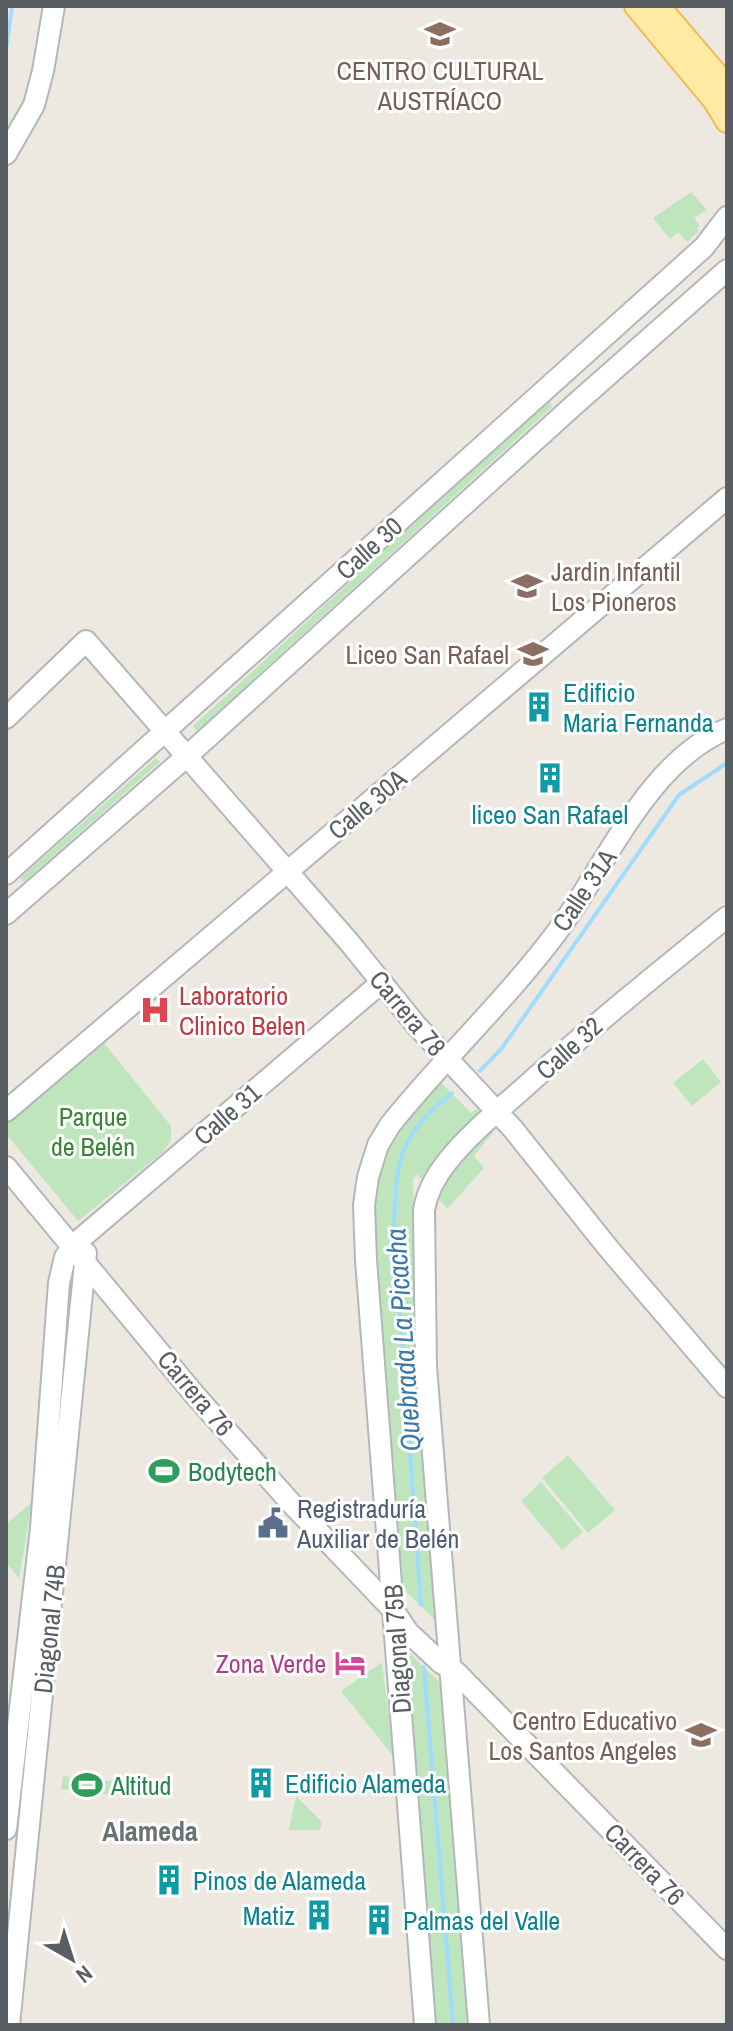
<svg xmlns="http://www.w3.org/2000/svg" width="733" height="2031" font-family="'Archivo Narrow',sans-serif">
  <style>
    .green { fill: #bfe5bd }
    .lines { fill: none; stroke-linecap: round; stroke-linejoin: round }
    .stream { stroke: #9fdcff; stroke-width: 4 }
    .secondary-casing { stroke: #b3b7bc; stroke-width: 24 }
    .primary-casing { stroke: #f2ba55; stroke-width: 26 }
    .secondary { stroke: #fff; stroke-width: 20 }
    .primary { stroke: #ffeaa4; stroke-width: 22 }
    .labels { text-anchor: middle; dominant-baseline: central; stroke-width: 6; stroke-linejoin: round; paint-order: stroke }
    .education-label { font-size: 26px; fill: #785e54; stroke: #fff; text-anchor: end }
    .street-label { font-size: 26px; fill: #595e62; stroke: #fff }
    .culture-label { font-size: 26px; fill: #0d838f; stroke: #fff; text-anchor: start }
    .health-label { font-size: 26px; fill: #be3a42; stroke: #fff; text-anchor: start }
    .park-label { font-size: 26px; fill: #368634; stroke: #fff }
    .leisure-label { font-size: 26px; fill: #27864d; stroke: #fff; text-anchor: start }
    .service-label { font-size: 26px; fill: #4e5e75; stroke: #fff; text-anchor: start }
    .hotel-label { font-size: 26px; fill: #b23c85; stroke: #fff; text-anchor: end }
    .water-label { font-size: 28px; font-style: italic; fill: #3a78a8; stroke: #fff }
    .neighbourhood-label { font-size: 28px; font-weight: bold; fill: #6a7074; stroke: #fff }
  </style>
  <rect width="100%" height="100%" fill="#ede9e1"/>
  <path class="green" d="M691,192L707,210L694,218L700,226L697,228L699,231L687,242L678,232L670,239L653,218Z
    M548,400L553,406L197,731L193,726Z
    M156,758L160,762L24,882L20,878Z
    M104,1043L171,1126V1141L163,1152L78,1221L6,1134V1123Z
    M703,1059L721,1082L692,1106L673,1083Z
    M433,1074L471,1113L476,1109L494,1131L474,1156L484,1168L447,1209L417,1174L413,1179L415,1235L449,1634L393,1579L369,1177Z
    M568,1455L615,1510L588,1533L542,1478Z
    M541,1482L583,1532L562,1550L521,1501Z
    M32,1502L19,1579L6,1562V1524Z
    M397,1641L454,1696L479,2025H425Z
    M382,1662L394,1757L341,1691Z
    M63,1776L113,1781L111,1795L61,1789Z
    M296,1796L322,1822L320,1830H289Z"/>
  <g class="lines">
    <path class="stream" d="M6,50L12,6
      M480,1071L502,1048L679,795L727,763
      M421,1605L394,1232C396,1164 395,1139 452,1093
      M424,1667L453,2025"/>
    <g class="secondary-casing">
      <path id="secondary" d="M6,154L34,105L43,71L54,6
        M6,718L86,641L349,942L416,1025L513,1129L609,1249L727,1387
        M6,874L704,247L727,217
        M6,914L186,757L573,406L727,270
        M6,1111L727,498
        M6,1167L194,1394L291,1503L394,1611L408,1632L441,1663L456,1672L727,1949
        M6,1829L41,1528L59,1283L65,1257L78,1241L382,982
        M9,2025L86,1253
        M425,2025L366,1260L364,1205L368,1177L378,1145L390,1125C443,1059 506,1000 557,932C607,865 647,762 727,729
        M479,2025L426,1367L424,1210C427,1191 435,1177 447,1162C469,1134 499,1110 526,1086C591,1027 659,972 727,917"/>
    </g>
    <g class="primary-casing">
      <path id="primary" d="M636,6L715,101L727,121
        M658,6L727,87"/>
    </g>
    <use href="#secondary" class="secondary"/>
    <use href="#primary" class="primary"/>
  </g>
  <defs>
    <g id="school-bare" transform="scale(2.4)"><path d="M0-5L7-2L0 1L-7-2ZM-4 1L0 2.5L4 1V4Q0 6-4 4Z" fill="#8d6e63" stroke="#fff" stroke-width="2.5" paint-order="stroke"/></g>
    <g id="building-bare" transform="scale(2.4)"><path d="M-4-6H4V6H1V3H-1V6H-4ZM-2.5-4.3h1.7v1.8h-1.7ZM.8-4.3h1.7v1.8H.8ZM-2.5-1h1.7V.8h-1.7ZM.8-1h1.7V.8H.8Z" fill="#0f9aa8" stroke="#fff" stroke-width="2.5" paint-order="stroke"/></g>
    <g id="hospital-bare" transform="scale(2.4)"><path d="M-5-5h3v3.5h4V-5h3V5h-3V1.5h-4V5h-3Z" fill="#e0444e" stroke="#fff" stroke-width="2.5" paint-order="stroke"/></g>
    <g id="stadium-bare" transform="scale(2.4)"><path d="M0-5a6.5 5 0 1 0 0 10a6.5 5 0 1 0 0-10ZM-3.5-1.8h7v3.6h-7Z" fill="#2e9e5b" stroke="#fff" stroke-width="2.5" paint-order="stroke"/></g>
    <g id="civic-bare" transform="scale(2.4)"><path d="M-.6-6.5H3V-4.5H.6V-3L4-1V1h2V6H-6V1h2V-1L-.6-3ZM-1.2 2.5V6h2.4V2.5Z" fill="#5c6f8a" stroke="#fff" stroke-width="2.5" paint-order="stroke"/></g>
    <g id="hotel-bare" transform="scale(2.4)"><path d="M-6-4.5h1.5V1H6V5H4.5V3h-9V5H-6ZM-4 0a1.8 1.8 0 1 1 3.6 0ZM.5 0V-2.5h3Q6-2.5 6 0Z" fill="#d1479c" stroke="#fff" stroke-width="2.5" paint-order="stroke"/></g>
  </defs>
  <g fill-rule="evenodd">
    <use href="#school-bare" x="440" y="34"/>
    <use href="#school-bare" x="527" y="586"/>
    <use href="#school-bare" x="533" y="654"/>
    <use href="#building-bare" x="539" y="707"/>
    <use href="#building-bare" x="550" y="778"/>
    <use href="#hospital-bare" x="155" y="1010"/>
    <use href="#stadium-bare" x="164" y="1471"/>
    <use href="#civic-bare" x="273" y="1523"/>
    <use href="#hotel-bare" x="350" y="1663"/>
    <use href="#school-bare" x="701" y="1735"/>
    <use href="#building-bare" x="261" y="1783"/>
    <use href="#stadium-bare" x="87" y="1785"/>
    <use href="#building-bare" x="169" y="1880"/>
    <use href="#building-bare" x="319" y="1915"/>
    <use href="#building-bare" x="379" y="1920"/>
  </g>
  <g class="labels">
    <g class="education-label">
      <text x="440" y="70" text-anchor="middle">CENTRO CULTURAL<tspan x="440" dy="30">AUSTRÍACO</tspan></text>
      <text x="551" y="571" text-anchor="start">Jardin Infantil<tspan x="551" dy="30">Los Pioneros</tspan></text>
      <text x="509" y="654">Liceo San Rafael</text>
      <text x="677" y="1720">Centro Educativo<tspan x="677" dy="30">Los Santos Angeles</tspan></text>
    </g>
    <g class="street-label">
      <text transform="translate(369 548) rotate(-42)">Calle 30</text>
      <text transform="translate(367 804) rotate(-40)">Calle 30A</text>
      <text transform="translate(584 890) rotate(-56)">Calle 31A</text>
      <text transform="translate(408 1013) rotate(50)">Carrera 78</text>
      <text transform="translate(569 1048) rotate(-42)">Calle 32</text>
      <text transform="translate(227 1114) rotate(-41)">Calle 31</text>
      <text transform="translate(196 1393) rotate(50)">Carrera 76</text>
      <text transform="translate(49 1629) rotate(-84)">Diagonal 74B</text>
      <text transform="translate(397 1649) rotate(-94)">Diagonal 75B</text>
      <text transform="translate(645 1864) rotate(46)">Carrera 76</text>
    </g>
    <g class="culture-label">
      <text x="563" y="692">Edificio<tspan x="563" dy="30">Maria Fernanda</tspan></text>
      <text x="550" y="814" text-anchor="middle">liceo San Rafael</text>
      <text x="285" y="1783">Edificio Alameda</text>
      <text x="193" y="1880">Pinos de Alameda</text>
      <text x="295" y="1915" text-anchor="end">Matiz</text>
      <text x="403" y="1920">Palmas del Valle</text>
    </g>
    <g class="health-label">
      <text x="179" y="995">Laboratorio<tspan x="179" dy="30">Clinico Belen</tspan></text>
    </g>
    <g class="park-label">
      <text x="93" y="1116">Parque<tspan x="93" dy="30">de Belén</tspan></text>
    </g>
    <g class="leisure-label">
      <text x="188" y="1471">Bodytech</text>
      <text x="111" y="1785">Altitud</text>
    </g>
    <g class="service-label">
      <text x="297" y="1508">Registraduría<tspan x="297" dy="30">Auxiliar de Belén</tspan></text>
    </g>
    <g class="hotel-label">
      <text x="326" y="1663">Zona Verde</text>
    </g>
    <g class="water-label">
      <text transform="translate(403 1340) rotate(-94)">Quebrada La Picacha</text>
    </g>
    <g class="neighbourhood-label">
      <text x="150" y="1831">Alameda</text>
    </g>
  </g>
  <rect width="733" height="2031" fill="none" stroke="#595e62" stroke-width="16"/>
  <g transform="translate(72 1959) rotate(141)" stroke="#ffffff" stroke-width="6" paint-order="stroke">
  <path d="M0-6L14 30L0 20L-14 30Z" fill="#595e62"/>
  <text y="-12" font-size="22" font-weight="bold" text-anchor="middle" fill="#595e62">N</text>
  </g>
</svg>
